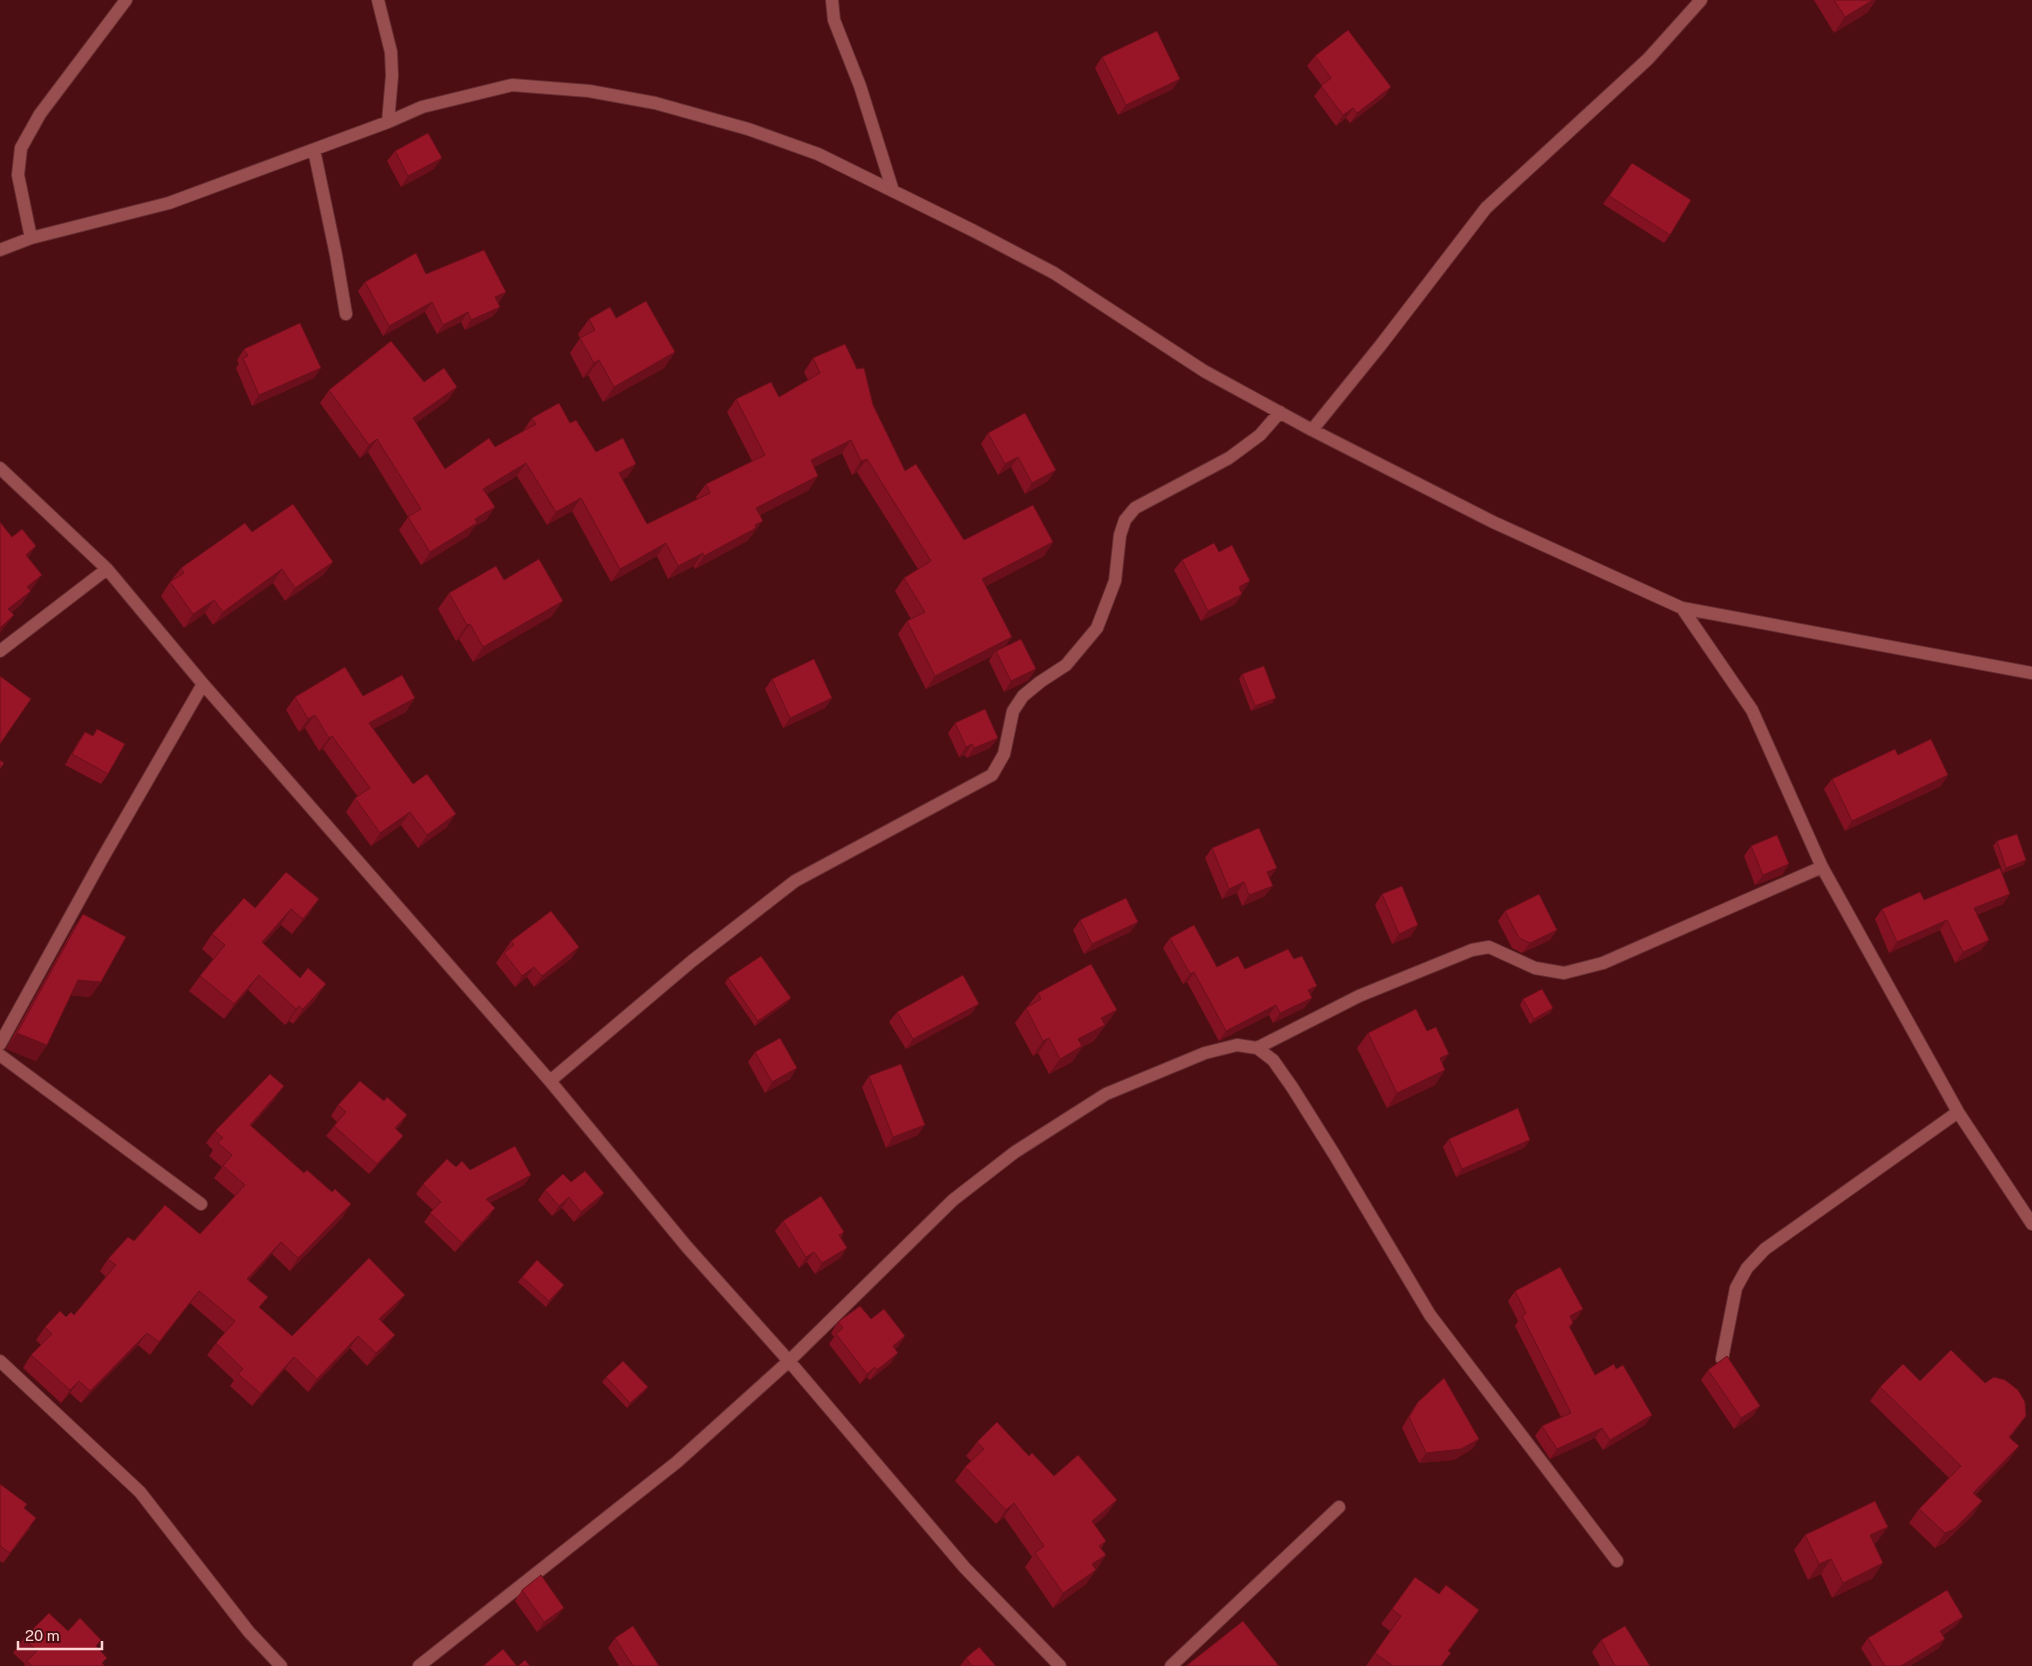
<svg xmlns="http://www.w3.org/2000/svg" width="2032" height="1666" font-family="'Public Sans',sans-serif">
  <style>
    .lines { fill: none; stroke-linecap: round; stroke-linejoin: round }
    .minor-casing { stroke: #682e32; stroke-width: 14 }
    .minor { stroke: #984e4e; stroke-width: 12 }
    .wall { fill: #821222 }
    .shaded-wall { fill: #6a0f1b }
    .building { fill: #971527; stroke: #6a0f1b }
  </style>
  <rect width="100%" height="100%" fill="#4c0e13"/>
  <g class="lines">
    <g class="minor-casing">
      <path id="minor" d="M378,0L391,52L392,76L388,122
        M832,0L834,20L860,86L893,191
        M314,150L336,255L346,314
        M31,238L18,175L21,148L40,114L126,0
        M0,250L31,238L169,203L388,122L422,107L512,85L589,91L655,103L748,129L818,154L974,231L1054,273L1204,371L1312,430L1493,522L1682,608L1752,710L1822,867L1958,1112L2032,1224
        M1312,430L1380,346L1486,208L1648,59L1701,0
        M0,468L107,569L203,684L550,1081L687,1247L789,1361L965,1568L1060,1666
        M1682,608L2032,673
        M0,651L107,569
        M0,1044L102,859L203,684
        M1257,1048L1359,996L1472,950L1489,947L1535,968L1564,973L1603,963L1822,867
        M0,1055L201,1204
        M550,1081L692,961L795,881L992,775L1004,754L1013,711L1023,696L1040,682L1066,665L1097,628L1115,581L1120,535L1125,520L1135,508L1229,458L1260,435L1280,412
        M1722,1359L1736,1288L1747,1268L1765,1249L1958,1112
        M0,1361L140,1492L249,1632L281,1666
        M419,1666L677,1462L789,1361L953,1200L1015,1152L1106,1094L1205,1053L1237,1045L1257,1048L1273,1060L1292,1087L1334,1154L1430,1315L1617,1561
        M1171,1666L1339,1507"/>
    </g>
    <use href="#minor" class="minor"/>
  </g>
  <path class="wall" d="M1814,0H1876L1867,13L1834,33Z
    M1315,56L1391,87L1384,97L1350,123L1346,118L1336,126L1314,96L1322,86L1307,66Z
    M1102,57L1173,89L1118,115L1095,68Z
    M395,151L434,169L401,187L387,161Z
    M1632,163L1670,235L1664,243L1603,204Z
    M426,274L506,292L499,302H498L500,307L493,316L465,330L461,322L437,334L425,312L383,336L358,291L365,282Z
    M616,318L675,352L664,368L603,402L588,375L583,378L570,353L580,338L578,334L589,319Z
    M244,349L321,368L314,378L252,406L236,368L239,364L237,360Z
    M813,358L873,405L905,471L964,540L1053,542L1044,556L986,586L1006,646L1029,680L1004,692L989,661L992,656L926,689L898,634L907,621L911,619L895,591L904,578L918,569L857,472L852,475L842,453L814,467L809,490L760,515L753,534L752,535L747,541L695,569L694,566L668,579L657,556L611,582L572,511L547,525L517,476L487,494L495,507L486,520L474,527L468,536L421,565L399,530L408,517L368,452L360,458L320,403L329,390L424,382L457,387L448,400L416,423L445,469L495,447L523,431L532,418L570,423L596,452L636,464L627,477L622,480L647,524L697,499L696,497L706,484L752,461L727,412L736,399L779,397L808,380L804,372Z
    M988,433L1048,481L1025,494L1011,467L998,475L981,444Z
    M252,532L333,562L323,575L285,601L273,583L213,625L205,613L184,628L161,596L170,582L181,568Z
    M1182,560L1243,592H1241L1242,594L1235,604L1201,621L1174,570Z
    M504,580L552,616L473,662L459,639L456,641L438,609L449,593Z
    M1242,674L1276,698L1272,703L1251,711L1239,679Z
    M772,679L832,698L825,708L783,728L765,689Z
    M363,696L406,712L373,729L413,784L447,827L418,848L401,825L371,846L346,812L355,798L358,797L323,749L319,751L305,728L299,732L286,710L295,697Z
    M955,723L998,738L990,748L967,758L965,755L959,757L948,733Z
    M85,732L93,736L108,774L101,784L65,765L78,742Z
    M1898,755L1948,775L1941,786L1845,831L1824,789L1832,779Z
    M1997,841L2026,860L2023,865L2003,873L1993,846Z
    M1751,846L1789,864L1782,875L1755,885L1744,856Z
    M1212,848L1269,878L1265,896L1242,906L1237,893L1222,899L1205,858Z
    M286,872L309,914L292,934L281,925L263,944L315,1000L293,1024L289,1021L285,1025L248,990L224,1019L189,991L200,976L213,959L202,949L212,934L255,908Z
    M1382,894L1411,936L1392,944L1375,905Z
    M2010,894L2003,904L1977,915L1989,940L1981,950L1955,963L1940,930L1889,953L1875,919L1882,909L1924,900Z
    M1505,911L1557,930L1550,940L1522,953L1512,948L1498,921Z
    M83,914L101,982L90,997L71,995L47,1045L36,1061L6,1049L73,929Z
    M1080,920L1138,922L1130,932L1084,954L1073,930Z
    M1170,938L1217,967L1245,969L1294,959L1317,986L1310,995L1312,998L1304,1008L1273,1023L1269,1015L1219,1041L1187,982L1183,984L1163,948Z
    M511,941L572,958L534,987L527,977L515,987L496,963Z
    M728,978L791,998L787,1003L755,1026L725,983Z
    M1038,993L1106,1025L1104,1026L1094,1041L1082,1047L1072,1062L1049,1074L1038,1053L1033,1056L1015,1023L1026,1008L1028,1006Z
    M1523,999L1553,1008L1550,1013L1530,1024L1520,1005Z
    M897,1012L971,1014L906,1049L889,1022Z
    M1427,1031L1442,1063L1435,1085L1387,1108L1357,1048L1368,1033Z
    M755,1052L790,1079L765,1093L748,1062Z
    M869,1076L918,1135L886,1148L862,1087Z
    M275,1099L251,1126L343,1217L290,1271L272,1254L249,1280L260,1308L292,1336L396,1307L382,1321L386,1347L367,1366L350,1348L308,1392L285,1369L252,1406L230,1386L234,1380L207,1355L216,1343L225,1333L190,1303L150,1355L138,1345L81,1403L70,1393L61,1403L23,1368L31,1355L41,1345L36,1340L45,1327L66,1317L74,1315L106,1277L100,1271L108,1259L134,1241L200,1234L235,1196L214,1178L222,1167L209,1156L213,1150L206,1143L215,1131Z
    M384,1101L407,1115L396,1130L403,1136L395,1146L369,1174L326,1136L337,1122L331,1116L338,1105Z
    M1449,1139L1530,1140L1524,1148L1456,1177L1443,1147Z
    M456,1167L470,1170L531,1175L524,1185L490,1203L489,1217L455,1252L424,1222L433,1210L416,1194L423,1184Z
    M571,1182L604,1193L597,1203L574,1222L562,1208L552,1216L538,1200L545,1190Z
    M783,1221L844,1232L841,1237L847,1248L840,1258L815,1274L807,1262L799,1268L775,1231Z
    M522,1277L564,1285L546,1307L518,1282Z
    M1515,1291L1583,1309L1576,1319L1572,1321L1573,1323L1570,1328L1595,1375L1616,1369L1652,1415L1645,1425L1603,1450L1595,1438L1550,1459L1535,1436L1542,1426L1561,1417L1515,1326L1518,1321L1508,1301Z
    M871,1319L905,1336L898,1347L895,1349L891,1363L870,1380L867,1377L860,1384L829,1344L834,1337L831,1333L838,1322Z
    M1708,1370L1753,1416L1734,1429L1701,1380Z
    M606,1377L648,1387L644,1392L627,1408L602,1382Z
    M1920,1381L1985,1383L2026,1416L2010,1438L2009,1460L1975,1495L1982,1501L1972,1516L1944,1543L1935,1548L1909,1523L1919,1509L1949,1478L1870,1401L1880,1387Z
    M1418,1402L1479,1439L1472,1449L1454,1460L1419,1463L1402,1428L1411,1412Z
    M977,1442L1029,1456L1054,1476L1107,1514L1094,1525L1106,1541L1101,1548L1106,1555L1086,1584L1053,1608L1025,1567L1032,1557L1004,1517L996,1524L955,1481L965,1467L971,1461L966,1456Z
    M0,1484L24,1508L30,1528L3,1563L0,1561Z
    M1805,1535L1877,1542L1874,1544L1873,1578L1832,1598L1821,1574L1808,1580L1794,1550Z
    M522,1590L556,1618L537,1632L515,1601Z
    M1439,1594L1479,1610L1449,1651L1442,1666H1366L1390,1631L1381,1624L1392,1609Z
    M1956,1626L1943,1635L1939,1648L1910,1666H1872L1861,1648L1868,1638Z
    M68,1631L96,1647L102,1664L105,1666H24L25,1664L13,1653L24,1638Z
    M615,1638L659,1666H619L608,1648Z
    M1601,1640L1650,1666H1600L1592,1652Z
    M966,1658L996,1666H960Z"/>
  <path class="shaded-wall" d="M1873,0H1876L1867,13L1834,33L1845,17Z
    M1180,79L1173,89L1118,115L1126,105Z
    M1391,87L1384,97L1350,123L1357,113Z
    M1353,108L1346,118L1336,126L1343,115Z
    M442,158L434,169L401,187L408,176Z
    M506,292L499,302L489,307L495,297Z
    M432,302L425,312L383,336L389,326Z
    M500,307L493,316L465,330L471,320Z
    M468,312L461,322L437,334L443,325Z
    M675,352L664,368L603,402L614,387Z
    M599,360L588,375L583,378L594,363Z
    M321,368L314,378L252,406L259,395Z
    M457,387L448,400L404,431L413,418Z
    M377,439L368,452L360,458L369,445Z
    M851,440L842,453L801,473L811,460Z
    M1018,457L1011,467L998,475L1005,464Z
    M867,459L857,472L852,475L861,461Z
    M526,463L517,476L474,502L483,489Z
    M636,464L627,477L609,486L619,473Z
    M1056,470L1048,481L1025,494L1032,483Z
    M818,476L809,490L747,521L756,508Z
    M581,498L572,511L547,525L556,512Z
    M495,507L486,520L474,527L468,536L421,565L430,552L475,519Z
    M763,521L747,541L695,569L704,556Z
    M1053,542L1044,556L973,592L982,579Z
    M666,543L657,556L611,582L620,569Z
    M36,546L26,561V555Z
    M703,553L694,566L668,579L678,566Z
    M333,562L323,575L285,601L295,588Z
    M282,569L273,583L213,625L223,612Z
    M42,575L32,589L17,601L27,587Z
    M1250,581L1243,592L1231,597L1239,587Z
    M31,591L21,605L0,622L8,609Z
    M1242,594L1235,604L1201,621L1208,611Z
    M214,600L205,613L184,628L193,614Z
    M563,601L552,616L473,662L483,647Z
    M14,615L3,629L0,633V628Z
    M470,624L459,639L456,641L467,625Z
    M1012,637L1003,650L996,651L992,656L926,689L935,676Z
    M1036,669L1029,680L1004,692L1011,681Z
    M415,698L406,712L360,736L369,723Z
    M832,698L825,708L783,728L790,718Z
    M1276,698L1272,703L1251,711L1255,706Z
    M315,715L305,728L299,732L308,719Z
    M332,736L323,749L319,751L329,738Z
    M998,738L990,748L967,758L974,748Z
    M972,744L965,755L959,757L966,747Z
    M1948,775L1941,786L1845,831L1852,821Z
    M410,812L401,825L371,846L380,833Z
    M456,814L447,827L418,848L427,835Z
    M2026,860L2023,865L2003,873L2006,868Z
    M1789,864L1782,875L1755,885L1763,875Z
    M1277,868L1270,878L1267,872Z
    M1244,882L1237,893L1222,899L1229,889Z
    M1273,886L1265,896L1242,906L1249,895Z
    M2010,894L2003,904L1967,919L1974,908Z
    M319,899L309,914L292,934L303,919Z
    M291,909L281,925L251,957L262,942Z
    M1947,920L1940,930L1889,953L1897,942Z
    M1138,922L1130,932L1084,954L1092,944Z
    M1418,925L1411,936L1392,944L1399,934Z
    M1557,930L1550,940L1522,953L1530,943Z
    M1989,940L1981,950L1955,963L1963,952Z
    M579,947L572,958L534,987L542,976Z
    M534,967L527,977L515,987L522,976Z
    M1194,972L1187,982L1183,984L1190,974Z
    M259,975L248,990L224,1019L234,1004Z
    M78,980L101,982L90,997L68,995Z
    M326,984L315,1000L293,1024L303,1009Z
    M1317,986L1309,996L1308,990Z
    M791,998L787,1003L755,1026L758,1021Z
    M1312,998L1304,1008L1273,1023L1280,1013Z
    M979,1004L971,1014L906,1049L913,1039Z
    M1276,1005L1269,1015L1219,1041L1226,1031Z
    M299,1006L289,1021L285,1025L296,1009Z
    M1553,1008L1550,1013L1530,1024L1534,1019Z
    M1117,1010L1094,1041L1082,1047L1072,1062L1049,1074L1060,1059L1078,1039L1101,1018Z
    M17,1033L47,1045L36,1061L6,1049Z
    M1049,1038L1038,1053L1033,1056L1043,1041Z
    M1449,1054L1438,1069L1440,1058Z
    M797,1068L790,1079L765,1093L772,1082Z
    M1445,1070L1435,1085L1387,1108L1397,1093Z
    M284,1086L275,1099L241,1138L250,1125Z
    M407,1115L400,1126L388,1139L395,1128Z
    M925,1125L918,1135L886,1148L893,1137Z
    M403,1136L395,1146L369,1174L377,1164Z
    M1530,1140L1524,1148L1456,1177L1462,1169Z
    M531,1175L524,1185L480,1208L486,1199Z
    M604,1193L597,1203L574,1222L581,1212Z
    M569,1197L562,1208L552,1216L559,1206Z
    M351,1204L343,1217L290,1271L298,1258Z
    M495,1208L489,1217L455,1252L462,1243Z
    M281,1242L272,1254L238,1291L247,1279Z
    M847,1248L840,1258L815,1274L822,1263Z
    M814,1252L807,1262L799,1268L806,1257Z
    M564,1285L561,1290L546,1307L549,1301Z
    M199,1291L190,1303L150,1355L159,1342Z
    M405,1295L396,1307L371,1331L379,1319Z
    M1583,1309L1576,1319L1563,1326L1570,1316Z
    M147,1333L138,1345L81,1403L90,1391Z
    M395,1335L386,1347L367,1366L376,1353Z
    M358,1336L350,1348L308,1392L317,1379Z
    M905,1336L898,1347L886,1356L893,1346Z
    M898,1353L891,1363L870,1380L877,1370Z
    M294,1357L285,1369L252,1406L261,1394Z
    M875,1367L867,1377L860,1384L867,1374Z
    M79,1381L70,1393L61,1403L70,1390Z
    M648,1387L644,1392L627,1408L630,1403Z
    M1760,1406L1753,1416L1734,1429L1741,1418Z
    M1652,1415L1645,1425L1603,1450L1610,1440Z
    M2026,1416L2016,1430L1999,1452L2009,1437Z
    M1602,1428L1595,1438L1550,1459L1557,1449Z
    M1479,1439L1472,1449L1454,1460L1419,1463L1426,1453Z
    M2019,1446L2009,1460L1962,1507L1973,1493Z
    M1117,1500L1107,1514L1082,1536L1092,1521Z
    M1982,1501L1972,1516L1944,1543L1935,1548L1945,1533Z
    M1014,1503L1004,1517L996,1524L1006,1510Z
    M1888,1527L1877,1542L1859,1550L1870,1535Z
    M1106,1555L1095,1569L1092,1564Z
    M1831,1559L1821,1574L1808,1580L1819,1564Z
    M1883,1563L1873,1578L1832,1598L1843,1583Z
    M1096,1570L1086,1584L1053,1608L1063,1593Z
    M564,1608L556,1618L537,1632L544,1622Z
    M1479,1610L1468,1626L1437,1666L1448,1651Z
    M1963,1617L1956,1626L1934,1640L1940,1631Z
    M1945,1639L1939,1648L1910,1666H1901Z"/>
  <path class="building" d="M1834,0H1873L1845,17Z
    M1348,30L1391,87L1357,113L1353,108L1343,115L1321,86L1331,78L1315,56Z
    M1157,31L1180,79L1126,105L1102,57Z
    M428,133L442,158L408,176L395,151Z
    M1632,163L1691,200L1670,235L1609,196Z
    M484,250L506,292L495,297L500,307L471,320L468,312L443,325L432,302L389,326L365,282L416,253L426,274Z
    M646,301L675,352L614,387L599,360L594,363L580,338L595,330L589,319L610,307L616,318Z
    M300,323L321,368L259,395L243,358L248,356L244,349Z
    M391,341L424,382L444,368L457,387L413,418L445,469L489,438L495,447L536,424L532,418L559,403L570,423L576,420L596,452L623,438L636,464L619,473L647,524L710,493L706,484L765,455L736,399L771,382L779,397L820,373L813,358L845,344L857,369L864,368L873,405L905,471L916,464L964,540L1033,505L1053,542L982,579L1012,637L935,676L907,621L925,612L904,578L931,561L867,459L861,461L851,440L811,460L818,476L756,508L763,521L755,525L756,528L704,556L703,553L678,566L666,543L620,569L581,498L556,512L526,463L483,489L495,507L475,519L477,523L430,552L408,517L421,509L377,439L369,445L329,390Z
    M1025,413L1056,470L1032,483L1018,457L1005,464L988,433Z
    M293,504L333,562L295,588L282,569L223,612L214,600L193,614L170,582L184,573L181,568L245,523L252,532Z
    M0,522L12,537L22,529L36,546L26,555L42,575L27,587L31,591L8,609L14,615L0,628Z
    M1214,543L1219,552L1232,545L1250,581L1239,587L1242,594L1208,611L1182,560Z
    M539,559L563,601L483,647L470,624L467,625L449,593L496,566L504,580Z
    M1021,639L1036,669L1011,681L996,651Z
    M814,659L832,698L790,718L772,679Z
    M1264,666L1276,698L1255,706L1242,674Z
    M345,667L363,696L402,675L415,698L369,723L413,784L427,774L456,814L427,835L410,812L380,833L355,798L370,788L332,736L329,738L315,715L308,719L295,697Z
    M0,676L31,699L0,744Z
    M985,709L998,738L974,748L972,744L966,747L955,723Z
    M97,729L125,744L108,774L72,754L85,732L93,736Z
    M1931,739L1948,775L1852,821L1832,779L1895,749L1898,755Z
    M0,760L4,763L0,769Z
    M1259,828L1277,868L1267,872L1273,886L1249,895L1244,882L1229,889L1212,848Z
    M2017,834L2026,860L2006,868L1997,841Z
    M1777,835L1789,864L1763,875L1751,846Z
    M2000,868L2010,894L1974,908L1989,940L1963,952L1947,920L1897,942L1882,909L1920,892L1924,900Z
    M286,872L319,899L303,919L291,909L262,942L300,978L308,968L326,984L303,1009L299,1006L296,1009L259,975L234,1004L200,976L225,945L212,934L244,898L255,908Z
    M1402,886L1418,925L1399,934L1382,894Z
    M1539,894L1557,930L1530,943L1519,938L1505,911Z
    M1126,898L1138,922L1092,944L1080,920Z
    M551,911L579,947L542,976L534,967L522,976L504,953L514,945L511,941Z
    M83,914L126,937L101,982L78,980L47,1045L17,1033Z
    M1194,925L1217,967L1238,956L1245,969L1288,949L1294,959L1302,956L1317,986L1308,990L1312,998L1280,1013L1276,1005L1226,1031L1194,972L1190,974L1170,938Z
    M761,956L791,998L758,1021L728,978Z
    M1091,964L1117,1010L1101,1018L1105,1025L1078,1039L1082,1046L1060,1059L1049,1038L1043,1041L1026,1008L1041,999L1038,993Z
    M963,975L979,1004L913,1039L897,1012Z
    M1542,989L1553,1008L1534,1019L1523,999Z
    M1416,1009L1427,1031L1436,1027L1449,1054L1440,1058L1445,1070L1397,1093L1368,1033Z
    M780,1038L797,1068L772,1082L755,1052Z
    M901,1064L925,1125L893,1137L869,1076Z
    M270,1074L284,1086L250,1125L304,1173L307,1170L332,1192L335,1189L351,1204L298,1258L281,1242L247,1279L268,1297L259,1307L292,1336L369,1258L405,1295L379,1319L395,1335L376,1353L358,1336L317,1379L294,1357L261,1394L238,1374L243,1369L216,1343L235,1321L199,1291L159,1342L147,1333L90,1391L79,1381L70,1390L31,1355L52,1334L45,1327L60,1311L66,1317L71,1312L74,1315L116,1265L108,1259L128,1237L134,1241L165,1205L200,1234L245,1185L223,1166L232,1155L218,1143L223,1138L215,1131Z
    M360,1081L384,1101L387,1097L407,1115L395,1128L403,1136L377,1164L334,1126L346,1112L338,1105Z
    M1518,1108L1530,1140L1462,1169L1449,1139Z
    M515,1146L531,1175L486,1199L495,1208L462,1243L430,1213L441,1202L423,1184L447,1159L456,1167L462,1161L470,1170Z
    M585,1171L604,1193L581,1212L569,1197L559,1206L545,1190L563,1174L571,1182Z
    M821,1196L844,1232L839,1235L847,1248L822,1263L814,1252L806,1257L783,1221Z
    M537,1260L564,1285L549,1301L522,1277Z
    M1560,1267L1583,1309L1570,1316L1573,1323L1569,1326L1595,1375L1614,1364L1616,1369L1623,1365L1652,1415L1610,1440L1602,1428L1557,1449L1542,1426L1571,1413L1522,1316L1526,1313L1515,1291Z
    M860,1306L871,1319L884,1309L905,1336L893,1346L898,1353L877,1370L875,1367L867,1374L836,1334L843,1328L838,1322Z
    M1951,1350L1985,1383L1994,1377L2005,1380L2018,1390L2025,1402L2026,1416L2009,1437L2019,1446L1973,1493L1982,1501L1954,1529L1945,1533L1919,1509L1961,1466L1880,1387L1903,1364L1920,1381Z
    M1727,1356L1760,1406L1741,1418L1708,1370Z
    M623,1361L648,1387L630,1403L606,1377Z
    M1444,1378L1479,1439L1461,1449L1426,1453L1409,1417L1418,1402Z
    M997,1422L1029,1456L1032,1453L1054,1476L1078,1455L1117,1500L1092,1521L1106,1541L1099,1546L1106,1555L1092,1564L1096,1570L1063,1593L1035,1553L1044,1546L1014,1503L1006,1510L965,1467L984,1449L977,1442Z
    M0,1484L27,1504L24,1508L36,1518L10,1553L0,1546Z
    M1875,1501L1888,1527L1870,1535L1883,1563L1843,1583L1831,1559L1819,1564L1805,1535Z
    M541,1575L564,1608L544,1622L522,1590Z
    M1415,1577L1439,1594L1446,1585L1479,1610L1448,1651L1451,1653L1441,1666H1393L1375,1653L1401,1616L1392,1609Z
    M1947,1590L1963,1617L1940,1631L1945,1639L1901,1666H1885L1868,1638Z
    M49,1613L68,1631L80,1618L101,1640L96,1646L107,1658L102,1663L105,1666H32L27,1661L37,1651L24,1638Z
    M1243,1621L1279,1666H1186Z
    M633,1626L659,1666H633L615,1638Z
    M1625,1626L1650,1666H1615L1601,1640Z
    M979,1647L996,1666H972L966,1658Z
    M503,1649L517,1666H483Z
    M525,1660L530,1666H518Z"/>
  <path d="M18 1641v8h84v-8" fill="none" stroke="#fed5d3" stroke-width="2.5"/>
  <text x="25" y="1641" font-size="15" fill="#fed5d3" stroke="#4c0e13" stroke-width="4" paint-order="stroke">20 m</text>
</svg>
